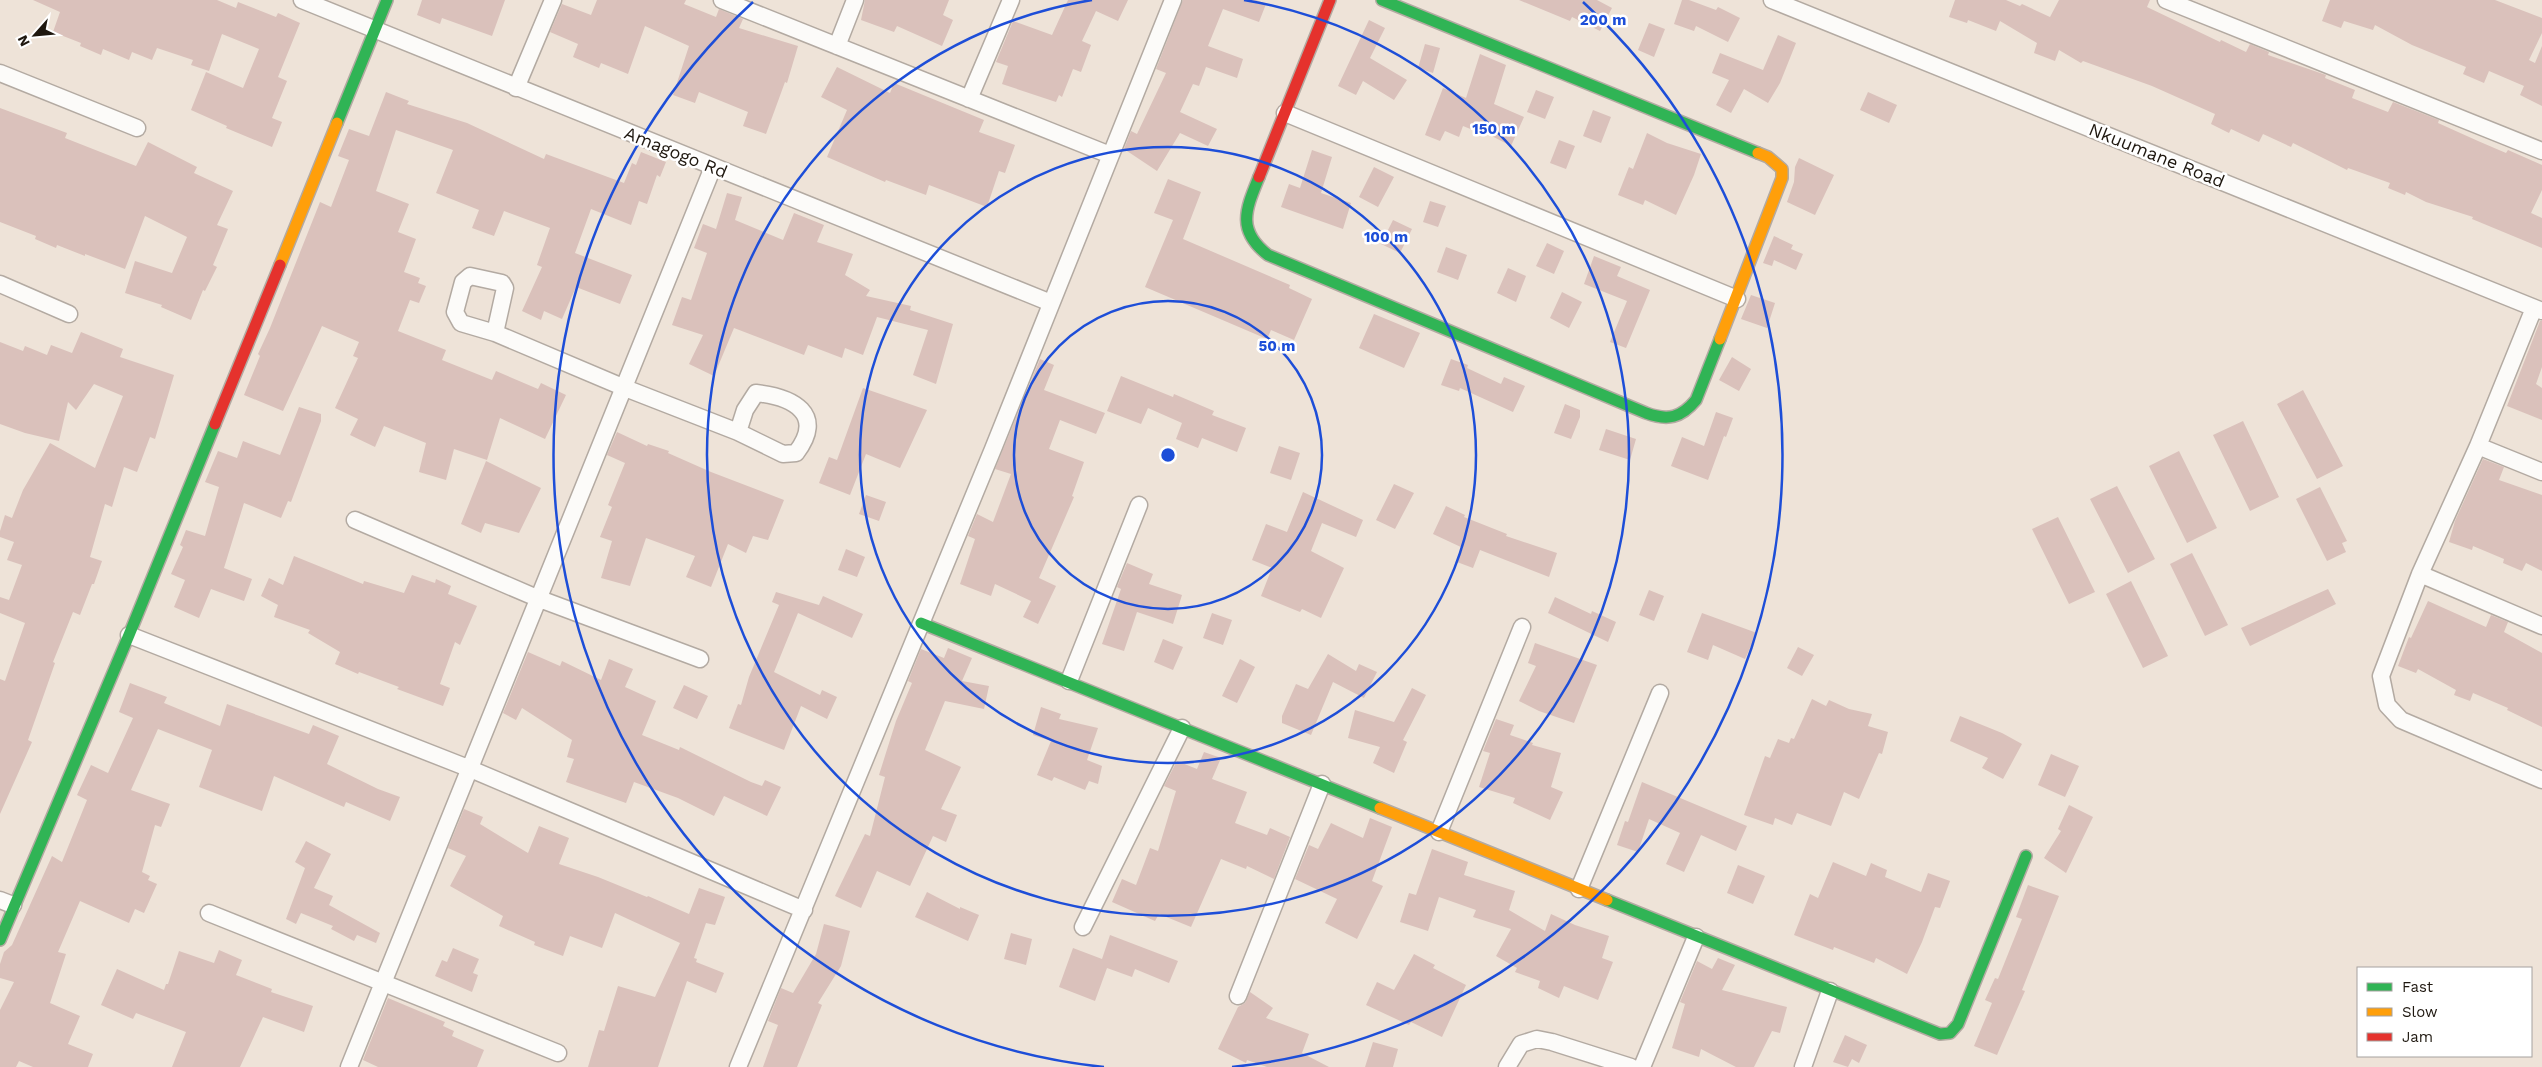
<svg xmlns="http://www.w3.org/2000/svg" width="2542" height="1067" font-family="'Work Sans',sans-serif">
  <style>
    .building { fill: #dac1bb }
    .lines { fill: none; stroke-linecap: round; stroke-linejoin: round }
    .street-casing { stroke: #b3aaa2; stroke-width: 19 }
    .fast-casing { stroke: #b3aaa2; stroke-width: 14 }
    .slow-casing { stroke: #b3aaa2; stroke-width: 14 }
    .jam-casing { stroke: #b3aaa2; stroke-width: 14 }
    .street { stroke: #fcfbf9; stroke-width: 16 }
    .fast { stroke: #30b455; stroke-width: 11 }
    .slow { stroke: #ff9f0a; stroke-width: 11 }
    .jam { stroke: #e5322d; stroke-width: 11 }
    .ring { fill: none; stroke: #1d4ed8; stroke-width: 2.5 }
    .labels { text-anchor: middle; dominant-baseline: central; stroke-width: 5; stroke-linejoin: round; paint-order: stroke }
    .street-label { font-size: 18px; fill: #1e170f; stroke: #fff }
    .centre { fill: #1d4ed8; stroke: #fff; stroke-width: 2.5 }
    .ring-label { font-size: 15px; text-anchor: middle; font-weight: bold; fill: #1d4ed8; stroke: #fff; stroke-width: 5; stroke-linejoin: round; paint-order: stroke }
  </style>
  <rect width="100%" height="100%" fill="#eee3d8"/>
  <path class="building" d="M33,0H217L236,8L238,2L276,17L278,13L300,23L278,77L287,81L272,118L282,122L272,147L226,128L227,126L191,110L206,72L243,88L259,49L222,34L209,71L191,65L193,60L157,48L152,60L132,52L129,60L103,49L101,55L80,46L81,43L53,32L60,12Z
    M422,0H505L492,36L442,18L440,24L417,15Z
    M597,0H686L684,4L716,17L719,9L743,19L739,28L798,46L787,83L785,82L766,134L743,126L748,112L699,92L695,103L673,95L689,46L645,26L628,74L601,63L599,68L573,57L578,44L550,32L562,4L591,15Z
    M865,0H949L943,15L953,20L942,46L897,26L894,32L861,20Z
    M1068,0H1128L1118,21L1096,11L1082,41L1091,45L1081,72L1073,69L1062,97L1059,95L1056,102L1002,84L1008,66L996,62L1013,21L1052,35Z
    M1183,0H1256L1266,4L1259,22L1223,9L1208,46L1243,59L1237,78L1206,67L1199,86L1193,84L1180,112L1217,129L1208,146L1180,133L1157,171L1124,149L1131,131L1137,134L1166,73L1156,69Z
    M1519,0H1597L1612,8L1600,31L1572,17L1570,21Z
    M1682,0H1689L1716,10L1718,7L1740,18L1728,42L1696,26L1694,31L1674,24Z
    M1955,0H2006L2020,6L2022,4L2050,17L2059,0H2150L2147,7L2220,42L2221,40L2246,52L2250,44L2269,52L2268,55L2326,75L2325,78L2355,90L2352,98L2388,112L2393,102L2439,120L2438,123L2478,141L2506,153L2508,150L2542,165V190L2531,213L2542,218V248L2472,219L2473,217L2426,202L2406,192L2405,195L2388,188L2390,183L2348,168L2347,170L2293,143L2291,147L2263,134L2259,142L2231,129L2229,133L2211,124L2215,114L2152,86L2083,61L2081,63L2059,50L2055,61L2034,53L2037,43L2000,21L1996,31L1968,20L1967,23L1949,17Z
    M2330,0H2495L2542,18V33L2529,60L2535,63L2542,46V106L2520,95L2524,86L2489,71L2484,83L2463,74L2466,67L2412,45L2375,25L2373,30L2344,21L2341,28L2322,21Z
    M1369,20L1385,28L1370,58L1407,80L1394,100L1363,81L1356,95L1338,86Z
    M1649,23L1665,29L1654,57L1638,50Z
    M1778,35L1796,43L1780,83L1768,103L1744,89L1731,113L1716,105L1729,80L1712,73L1720,53L1763,70Z
    M1425,44L1440,48L1433,73L1418,68Z
    M1480,54L1506,65L1494,104L1524,117L1511,146L1486,133L1485,135L1463,126L1459,137L1445,131L1440,141L1425,135L1443,88L1466,98Z
    M837,67L890,93L894,83L984,120L979,132L1015,145L1005,173L999,171L987,207L929,185L926,195L886,180L885,182L827,157L847,110L821,97Z
    M1536,90L1554,97L1545,119L1527,112Z
    M386,92L409,101L407,104L467,123L544,159L546,154L624,183L632,163L636,165L641,152L666,162L660,177L657,175L647,204L639,201L631,225L591,209L575,253L632,275L620,304L576,287L562,319L544,311L541,320L522,311L542,267L537,265L550,228L504,211L494,236L472,228L479,210L436,193L453,150L396,130L376,191L409,204L398,232L416,239L404,272L420,278L418,283L426,286L419,303L410,300L398,331L446,350L442,360L492,380L496,371L538,389L541,383L566,395L545,439L500,418L487,460L454,449L446,480L419,472L426,443L384,426L375,447L350,435L358,419L335,408L358,358L353,356L359,342L322,326L283,411L244,395L260,356L258,354L270,328L320,202L331,207L349,160L338,156L349,129L369,136Z
    M1868,92L1897,105L1889,123L1860,110Z
    M0,108L67,133L65,138L136,166L148,142L197,167L194,173L233,191L217,225L228,229L213,265L217,267L205,291L203,290L191,320L161,307L162,305L125,293L135,261L172,273L187,237L145,216L125,269L85,254V256L57,245L56,248L35,239L36,236L0,222Z
    M1593,110L1611,117L1601,143L1583,136Z
    M1647,133L1667,143L1701,154L1694,175L1676,215L1645,200L1643,205L1618,195L1629,167L1633,169Z
    M1559,140L1575,146L1566,169L1550,163Z
    M1312,150L1332,157L1321,193L1351,203L1343,229L1281,207L1289,184L1300,188Z
    M1799,158L1834,175L1815,215L1787,202L1794,182L1795,167Z
    M1374,167L1394,177L1378,207L1359,197Z
    M1168,179L1201,192L1183,239L1290,285L1289,288L1312,299L1294,340L1271,330L1267,339L1145,287L1173,220L1154,213Z
    M727,193L742,197L735,220L783,240L794,213L824,225L817,242L853,254L845,275L870,290L866,296L911,306L910,310L953,324L936,384L913,375L928,330L877,317L863,355L845,348L842,358L808,345L804,355L734,328L714,376L689,364L703,335L672,325L682,297L691,300L707,253L694,248L703,224L716,229Z
    M1430,201L1446,206L1438,227L1423,222Z
    M1393,220L1412,229L1400,253L1381,244Z
    M1774,236L1793,245L1791,249L1803,254L1796,270L1774,260L1772,266L1763,263Z
    M1547,243L1564,251L1554,274L1536,266Z
    M1446,247L1467,255L1458,280L1437,272Z
    M1594,256L1621,267L1617,276L1650,290L1626,348L1610,342L1627,301L1584,284Z
    M1508,268L1526,276L1516,302L1497,293Z
    M1562,292L1582,302L1569,328L1550,318Z
    M1751,295L1775,303L1767,328L1741,319Z
    M1374,314L1420,333L1404,368L1359,348Z
    M2540,321H2542V367L2536,384L2542,388V420L2507,406Z
    M81,332L123,349L120,357L174,375L155,439L150,437L137,472L124,467L112,507L105,504L90,557L102,561L94,584H92L80,615L73,612L53,662L55,663L28,740L32,742L0,814V679L5,681L25,623L0,613V597L9,600L22,565L7,560L14,542L0,537V531L5,515L12,518L23,490L50,443L95,468L123,396L94,384L76,410L68,402L59,441L25,433L0,424V342L23,351L25,346L47,355L51,345L72,353Z
    M1732,357L1751,369L1739,391L1719,380Z
    M1040,359L1054,365L1044,390L1105,413L1096,434L1060,420L1049,449L1084,462L1072,496L1074,497L1039,578L1056,586L1038,624L1023,617L1031,601L995,584L991,596L960,584L975,539L968,536L977,514L993,522L1011,474L995,469Z
    M1451,359L1468,365L1467,368L1501,384L1504,377L1525,386L1513,412L1460,388L1459,391L1441,385Z
    M1121,376L1173,397L1174,394L1214,411L1212,415L1246,428L1237,452L1202,438L1198,448L1176,439L1182,423L1148,408L1141,424L1107,411Z
    M863,388L927,410L900,468L866,454L850,495L819,483L829,457L837,460Z
    M2303,390L2343,466L2317,479L2277,404Z
    M1565,404L1580,410V417L1571,439L1554,433Z
    M299,407L321,414V421L291,502L288,501L281,518L244,503L224,568L252,579L244,601L211,589L199,618L174,607L185,580L171,574L183,547L180,545L186,530L205,536L219,487L205,482L218,451L237,458L243,441L280,455Z
    M1716,412L1733,418L1726,437L1724,436L1708,480L1671,466L1682,437L1704,446Z
    M2243,421L2279,497L2250,511L2213,435Z
    M1606,429L1636,439L1630,460L1599,450Z
    M617,432L647,446L648,444L669,451L668,453L711,472L784,500L768,540L753,536L746,553L728,544L711,587L686,577L695,556L646,538L630,586L601,578L612,541L600,537L612,507L608,505L625,463L607,455Z
    M1279,446L1300,453L1291,480L1270,473Z
    M2179,451L2217,528L2187,543L2149,466Z
    M2483,459L2504,467L2499,480L2542,495V571L2526,563L2522,571L2503,563L2504,559L2473,546L2472,550L2449,542L2455,521Z
    M486,461L541,488L519,533L485,523L481,533L461,524Z
    M1394,484L1414,493L1395,529L1376,520Z
    M2117,486L2155,559L2128,573L2090,499Z
    M2320,487L2347,541L2342,543L2346,552L2327,561L2296,499Z
    M1303,492L1363,520L1356,537L1322,523L1311,551L1344,568L1321,618L1302,609L1300,612L1261,596L1272,568L1252,560L1266,524L1287,532Z
    M866,495L886,502L879,521L859,514Z
    M1446,506L1465,515L1464,517L1507,534L1506,536L1557,553L1549,577L1480,550L1473,568L1457,562L1463,548L1433,534Z
    M2058,517L2095,592L2069,604L2032,529Z
    M846,549L865,557L857,577L838,570Z
    M2192,553L2228,625L2205,636L2170,564Z
    M294,556L363,584L364,581L404,593L412,575L435,583L436,579L451,586L448,594L477,606L460,645L455,642L440,684L450,688L443,706L397,689L399,687L359,672L358,674L335,664L340,652L308,633L310,630L274,617L278,605L261,596L269,578L283,585Z
    M1127,563L1153,574L1149,584L1182,595L1173,624L1137,612L1124,651L1102,644L1121,589L1117,587Z
    M2131,581L2168,656L2143,668L2106,594Z
    M2328,589L2336,604L2250,646L2241,628Z
    M1649,590L1664,596L1654,621L1639,615Z
    M776,592L819,605L823,596L863,614L852,638L798,613L774,672L820,695L822,690L837,697L827,719L801,706L784,750L729,728L738,704L741,705L749,677L779,605L772,602Z
    M1555,597L1591,614L1592,611L1616,622L1608,642L1548,613Z
    M2428,601L2486,627L2491,615L2508,622L2504,632L2542,653V727L2507,710L2508,708L2473,693L2470,701L2454,695L2456,690L2418,669L2416,673L2398,666L2409,637L2411,638Z
    M1212,613L1232,620L1223,645L1203,638Z
    M1702,613L1757,633L1745,659L1713,645L1708,660L1687,652Z
    M1163,639L1183,647L1173,670L1154,662Z
    M1535,643L1597,665L1574,723L1539,711L1519,701L1536,666L1528,663Z
    M1798,647L1814,655L1802,676L1787,668Z
    M948,648L972,658L962,681L989,686L984,709L945,701L925,750L961,767L941,809L957,815L946,842L933,836L910,886L877,871L861,908L835,896L865,834L870,836L885,777L879,775L896,721L912,683L908,681L921,649L944,658Z
    M528,652L560,666L562,661L601,680L609,659L633,669L625,687L656,701L642,735L679,750L680,747L751,782L762,786L765,780L781,787L767,816L724,796L714,816L678,798L634,782L626,803L566,782L574,759L567,757L572,740L522,708L516,720L503,713Z
    M1328,654L1356,671L1359,664L1377,672L1364,698L1333,682L1311,735L1282,723V716L1296,684L1308,689Z
    M1240,659L1255,667L1237,703L1222,696Z
    M130,683L167,697L164,703L220,726L227,704L309,734L313,725L339,736L327,764L378,789L400,797L390,821L346,802L344,807L274,776L262,811L199,787L212,750L158,729L131,790L170,804L161,827L155,825L142,872L150,876L148,880L157,884L144,913L135,909L129,923L80,901L58,952L66,954L50,1003L80,1016L68,1044L93,1054L88,1067H33L19,1061L16,1067H0V1010L14,982L0,978V964L4,952L12,945L52,856L62,862L87,800L77,795L91,765L108,773L133,718L119,712Z
    M684,685L708,696L697,719L673,708Z
    M1412,688L1426,695L1403,740L1407,742L1394,773L1373,763L1380,747L1348,738L1355,710L1394,722Z
    M1812,699L1826,706L1829,700L1849,709L1872,714L1868,726L1888,732L1882,754L1879,753L1859,799L1844,792L1831,826L1797,813L1792,825L1775,818L1773,825L1744,815L1765,756L1770,758L1778,739L1789,743L1791,738L1794,739Z
    M1041,707L1061,714L1059,719L1098,728L1087,760L1102,766L1098,784L1089,781L1085,790L1054,777L1052,781L1037,775L1051,741L1033,735Z
    M1960,716L2002,733L2022,744L2003,779L1982,768L1988,758L1950,741Z
    M1496,719L1514,725L1510,735L1533,743L1532,745L1561,753L1551,787L1563,792L1550,820L1513,803L1515,798L1479,787L1490,753L1483,751Z
    M1204,752L1221,758L1212,779L1247,792L1235,823L1267,835L1270,828L1290,837L1274,879L1247,866L1246,869L1221,859L1191,927L1159,914L1155,921L1112,902L1122,879L1136,885L1150,848L1158,851L1176,791L1164,786L1177,761L1197,769Z
    M2051,754L2079,766L2065,797L2038,785Z
    M1642,782L1747,826L1736,851L1701,835L1684,872L1666,864L1680,833L1649,819L1638,852L1617,845L1625,821L1628,822Z
    M2069,805L2093,817L2066,873L2044,858L2061,831L2058,829Z
    M464,809L483,817L480,824L528,853L539,826L569,838L559,864L598,877L647,897L648,896L689,914L699,888L725,897L715,925L706,923L694,958L697,959L696,962L724,973L716,993L687,981L658,1067H588L599,1030L604,1031L618,986L655,997L680,943L615,913L602,948L570,936L563,956L534,945L535,942L499,926L503,916L450,886L466,856L448,848Z
    M1370,818L1392,827L1372,881L1383,886L1357,939L1325,923L1337,899L1295,879L1309,845L1318,849L1331,823L1363,838Z
    M306,841L331,854L314,888L333,896L329,905L380,933L376,943L357,935L354,941L331,929L333,926L301,913L296,924L286,919L305,868L295,862Z
    M1432,849L1468,862L1464,875L1515,891L1509,910L1545,931L1551,914L1575,925L1609,936L1602,958L1613,962L1598,1000L1564,986L1559,998L1538,988L1540,981L1515,972L1517,968L1496,956L1511,929L1473,917L1476,910L1439,897L1428,931L1400,922L1409,893L1416,895Z
    M1833,862L1866,876L1871,863L1887,870L1885,877L1921,892L1928,873L1950,881L1940,908L1935,907L1922,942L1907,974L1876,958L1874,963L1834,947L1833,950L1794,935L1810,894L1818,898Z
    M1738,865L1765,876L1753,904L1727,893Z
    M2028,885L2059,896L2022,990L2025,991L1997,1055L1974,1046L1992,1003L1985,1000L1995,978L1998,979L2022,919L2016,917Z
    M927,892L960,909V907L979,915L968,941L915,917Z
    M824,924L850,931L841,966L818,1003L822,1005L797,1067H763L778,1025L768,1021L781,988L793,993L816,954Z
    M1011,933L1032,939L1026,965L1004,959Z
    M1110,935L1178,961L1169,983L1135,969L1132,977L1107,968L1095,1001L1059,987L1073,948L1102,959Z
    M453,948L479,959L473,973L478,975L472,992L435,976L442,960L447,962Z
    M219,950L242,960L236,975L272,989L271,992L313,1006L304,1032L263,1017L240,1067H172L186,1032L136,1013L133,1019L101,1005L117,969L164,990L166,984H168L179,951L214,963Z
    M1414,954L1435,965L1433,968L1466,985L1442,1037L1411,1022L1409,1025L1366,1005L1377,982L1394,990Z
    M1718,958L1735,965L1722,990L1787,1007L1780,1033L1772,1031L1754,1067H1736L1701,1049L1699,1057L1672,1048L1685,1004L1680,1002L1697,961L1712,969Z
    M1250,992L1273,1008L1266,1018L1309,1034L1302,1053L1329,1067H1267L1247,1060L1246,1063L1218,1049L1238,1007L1245,1003Z
    M388,998L445,1022L443,1026L454,1031L452,1036L484,1050L477,1067H378L363,1060Z
    M1845,1035L1867,1045L1859,1063L1852,1059L1848,1067L1833,1062Z
    M1373,1042L1398,1049L1393,1067H1365Z"/>
  <g class="lines">
    <g class="street-casing">
      <path id="street" d="M302,0L1051,303
        M722,0L1110,155
        M1772,0L2542,311
        M2166,0L2542,151
        M837,46L855,0
        M0,73L137,128
        M516,88L553,0
        M969,99L1011,0
        M1285,113L1737,299
        M0,284L69,314
        M2534,308L2478,446L2420,574L2381,676L2387,705L2401,720L2542,780
        M495,333L505,288L502,283L470,276L463,282L455,312L461,323L495,333L625,388L738,432L783,454L796,453C826,414 793,397 756,393L745,410L738,432
        M2478,446L2542,472
        M355,520L537,598L700,659
        M2420,574L2542,626
        M129,635L468,768L804,910
        M1069,681L1139,505
        M1439,832L1522,627
        M1579,889L1660,693
        M0,900L13,905
        M209,913L558,1053
        M1083,927L1182,728
        M1238,996L1322,784
        M349,1067L713,167
        M738,1067L993,449L1173,0
        M1507,1067L1521,1044L1537,1039L1552,1042L1631,1067
        M1642,1067L1696,937
        M1803,1067L1830,991"/>
    </g>
    <g class="fast-casing">
      <path id="fast" d="M1382,0L1758,153
        M337,123L387,0
        M1259,177C1246,209 1236,230 1268,255L1646,413C1668,421 1681,418 1696,400L1720,339
        M921,623L1380,808
        M1607,900L1940,1034L1950,1033L1958,1024L2026,856
        M0,940L129,635L215,424"/>
    </g>
    <g class="slow-casing">
      <path id="slow" d="M280,265L337,123
        M1720,339L1782,178V169L1768,157L1758,153
        M1380,808L1607,900"/>
    </g>
    <g class="jam-casing">
      <path id="jam" d="M1259,177L1330,0
        M215,424L280,265"/>
    </g>
    <use href="#street" class="street"/>
    <use href="#fast" class="fast"/>
    <use href="#slow" class="slow"/>
    <use href="#jam" class="jam"/>
  </g>
  <g class="ring">
    <circle cx="1168" cy="455" r="154"/>
    <circle cx="1168" cy="455" r="308"/>
    <path d="M1244 0A461 461 0 1 1 1092 0"/>
    <path d="M1104 1067A615 615 0 0 1 753 2M1583 2A615 615 0 0 1 1232 1067"/>
  </g>
  <g class="labels">
    <g class="street-label">
      <text transform="translate(676 152) rotate(22)">Amagogo Rd</text>
      <text transform="translate(2157 155) rotate(22)">Nkuumane Road</text>
    </g>
  </g>
  <circle cx="1168" cy="455" r="8" class="centre"/>
  <g class="ring-label">
    <text x="1603" y="25">200 m</text>
    <text x="1494" y="134">150 m</text>
    <text x="1386" y="242">100 m</text>
    <text x="1277" y="351">50 m</text>
  </g>
  <rect x="2357" y="967" width="175" height="90" fill="#ffffff" stroke="#a5a29f"/>
  <rect x="2367" y="983" width="25" height="8" fill="#30b455" stroke="#a5a29f"/>
  <text x="2402" y="992" font-size="15" fill="#1e170f">Fast</text>
  <rect x="2367" y="1008" width="25" height="8" fill="#ff9f0a" stroke="#a5a29f"/>
  <text x="2402" y="1017" font-size="15" fill="#1e170f">Slow</text>
  <rect x="2367" y="1033" width="25" height="8" fill="#e5322d" stroke="#a5a29f"/>
  <text x="2402" y="1042" font-size="15" fill="#1e170f">Jam</text>
  <g transform="translate(35 35) rotate(243)" stroke="#ffffff" stroke-width="4" paint-order="stroke">
  <path d="M0-4L9 19L0 12L-9 19Z" fill="#1e170f"/>
  <text y="-8" font-size="14" font-weight="bold" text-anchor="middle" fill="#1e170f">N</text>
  </g>
</svg>
